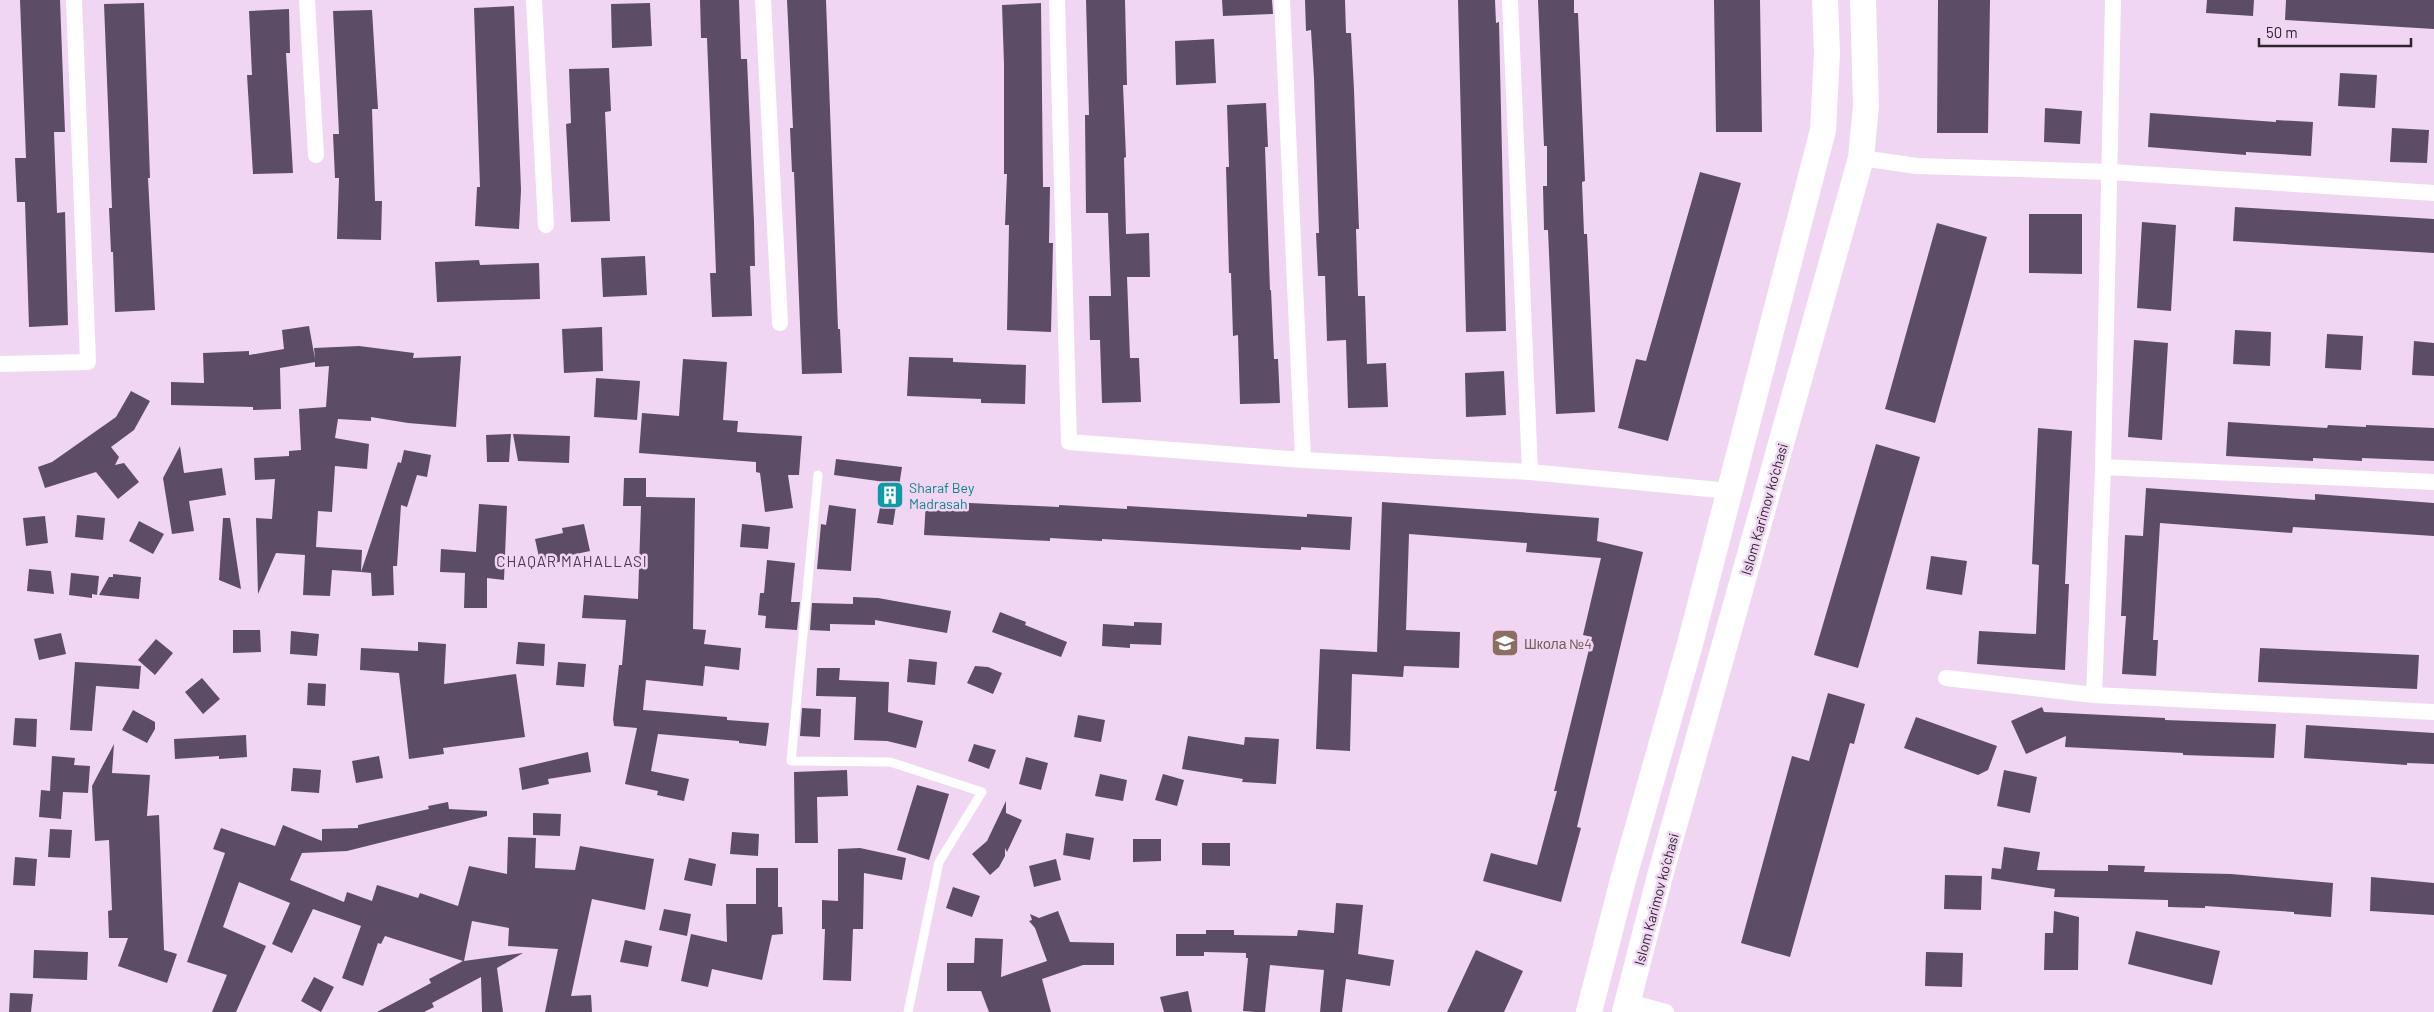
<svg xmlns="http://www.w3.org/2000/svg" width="2434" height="1012" font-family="Barlow,sans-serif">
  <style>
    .building { fill: #5d4c66 }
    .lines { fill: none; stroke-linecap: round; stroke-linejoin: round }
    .lane { stroke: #fff; stroke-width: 9 }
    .street { stroke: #fff; stroke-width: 16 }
    .primary { stroke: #fff; stroke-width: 26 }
    .labels { text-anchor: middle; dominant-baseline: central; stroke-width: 5; stroke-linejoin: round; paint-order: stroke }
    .culture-label { font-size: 14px; fill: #0d838f; stroke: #f0d6f2; text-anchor: start }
    .street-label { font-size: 14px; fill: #2d242e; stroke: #f0d6f2 }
    .education-label { font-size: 14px; fill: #785e54; stroke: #f0d6f2; text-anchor: start }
    .neighbourhood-label { font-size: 15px; letter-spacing: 1px; fill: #4d394f; stroke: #f0d6f2 }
  </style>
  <rect width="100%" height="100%" fill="#f0d6f2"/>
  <path class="building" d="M20,0H60L65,132H54L57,213L65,212L68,325L29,327L25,202H17L15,158H26Z
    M700,0H739L741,59H747L754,222L755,266H750L752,316L712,317L710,273H716L714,217L707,38H701Z
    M787,0H826L838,329H840L842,373L802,374L794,172H792L790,128H793Z
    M1086,0H1125L1127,85H1123L1126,157L1124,158L1126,234L1149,233L1150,277H1127L1130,358H1139L1141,402L1102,403L1100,340H1090L1089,296H1111L1108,213H1086L1085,115H1089Z
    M1222,0H1272L1273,14L1223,16Z
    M1305,0H1345L1346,33H1351L1354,90L1359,229H1356L1358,296H1365L1367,364L1386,363L1388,407L1348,408L1346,340L1327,341L1325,276H1318L1316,233H1319L1314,78L1311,30L1306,31Z
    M1458,0H1495L1496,23L1499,22L1506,331L1466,332Z
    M1538,0H1574V13H1578L1585,181L1582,182L1584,234H1587L1595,412L1556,414L1548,230H1544L1543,186H1547V146H1544Z
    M1714,0H1760L1762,132H1716Z
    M1938,0H1990L1988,133H1937Z
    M2207,0H2254L2253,16L2206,13Z
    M2286,0H2434V29L2285,20Z
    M144,3L150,178H148L155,310L115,312L113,252H111L109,208H112L104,4Z
    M650,3L652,46L612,48L611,4Z
    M1041,3L1043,187H1050L1049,243H1053L1051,332L1007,330L1009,225H1005L1007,174H1004V64L1002,5Z
    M514,6L521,190L519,229L475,226L477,187H480L474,8Z
    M289,9L290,53H286L293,173L253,174L247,75H252L249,11Z
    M372,10L378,109H372L375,201H382L381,240L337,239L339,178H335L333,134H339L333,11Z
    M1214,39L1216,83L1176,85L1175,41Z
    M609,68L611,111L605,112L610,221L571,222L566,124L571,123L569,69Z
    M2340,73L2377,75L2375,108L2338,106Z
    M1266,103L1268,147H1265L1270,290H1271L1274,359H1278L1280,403L1240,404L1238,335L1233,336L1231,273H1229L1226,167H1229L1227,105Z
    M2045,108L2082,111L2080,144L2044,142Z
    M2150,113L2276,122V120L2313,122L2311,156L2246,152V155L2148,147Z
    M2392,128L2429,130L2427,163L2390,162Z
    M1700,172L1741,183L1668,441L1618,428L1636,359L1646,361Z
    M2235,207L2434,219V253L2233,241Z
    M2029,214H2082V274L2029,273Z
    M2142,222L2176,225L2171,311L2137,308Z
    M1937,223L1987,237L1935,423L1885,409Z
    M645,256L647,295L603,297L601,258Z
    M479,260L480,265L539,263L540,299L437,302L435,262Z
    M309,326L315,359L314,348L359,346L414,353L413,358L461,356L456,427L408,423L371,417V421L338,419L335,438L369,444L367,469L335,466L332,512L318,511L316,547L362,550L361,572L332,570L330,596L303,595L305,555L276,553L258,594L256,518L272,519L275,479L255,480L254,458L289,456V451L301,450L299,409L326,407L329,366L315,367V362L280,368L281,409L253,410V407L171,405V382L204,383L203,353L249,351V355L284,349L282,330Z
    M602,327L603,371L564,373L562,329Z
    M2235,330L2271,332L2270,366L2233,364Z
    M2327,334L2363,336L2361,370L2325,368Z
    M2134,340L2168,343L2162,440L2128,437Z
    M2414,341L2434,343V376L2412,375Z
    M909,357L953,358V362L1026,365L1025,404L981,403V399L907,396Z
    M683,359L727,362L723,420L738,421L737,432L802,436L799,475H788L793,508L765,512L760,473L756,472V462L639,453L642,413L679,416Z
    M1504,371L1506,415L1466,417L1465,373Z
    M596,378L640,381L637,420L594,417Z
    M131,391L150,401L134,430L111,447L119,457L115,465L124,463L139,482L118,499L96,472L45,488L38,467L52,462L116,417Z
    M2228,422L2327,428L2328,425L2366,427V425L2434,428V461L2362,458V461L2313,458V461L2226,456Z
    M2038,428L2072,431L2065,584H2069L2065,670L1977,664L1979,631L2036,634L2039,565L2032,564Z
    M511,434L509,462H487L486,435Z
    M513,434L570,436L569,463L518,461Z
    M1876,444L1920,457L1858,668L1814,655Z
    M180,446L184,473L222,468L226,495L189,501L194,531L172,534L163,478Z
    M404,450L431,455L427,477L417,475L407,507L401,505L397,566H393L394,595L372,596L371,573L361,572L398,462L401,463Z
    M836,459L902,467L893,525L877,523L885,482L834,475Z
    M624,478H646V497L695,498L693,629L706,630L704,644L741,648L739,670L705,666L703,686L646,680L643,710L727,717V720L769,723L766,746L739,743V741L658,734L651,771L689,779L684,801L657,795L658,791L625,784L637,728L614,726L613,719L619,665H622L626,620L582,618L584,595L638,599L641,506H623Z
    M2146,488L2315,500V494L2434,503V536L2293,527L2292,533L2160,523L2153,640H2158L2156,676L2122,674L2126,616H2121L2125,535L2143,536Z
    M926,501L1059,507V505L1127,509V506L1307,517V514L1352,517L1350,550L1301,547V550L1102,539V541L1050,538V541L924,535Z
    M1382,502L1599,518L1597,541L1643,552L1577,827L1581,828L1561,902L1483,881L1491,853L1537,865L1557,791H1554L1592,637L1583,635L1601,558L1526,552L1527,543L1409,534L1406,630L1460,632L1459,668L1404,666L1403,677L1352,674L1350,751L1316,749L1320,649L1377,652Z
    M479,504L507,506L504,580L487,578V608H464L465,573L440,572L441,549L476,552Z
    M829,505L856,509L851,571L817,569L821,524L826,525Z
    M77,515L105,518L103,540L75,537Z
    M45,516L48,543L26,546L23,518Z
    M223,518H230L241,589L219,580Z
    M139,521L164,534L153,554L129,541Z
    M584,524L590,551L562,557L563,561L541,566L535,539L563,533L562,528Z
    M742,524L770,527L768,549L740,547Z
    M1931,556L1967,561L1962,595L1926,589Z
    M767,560L795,563L791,602H800L797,630L765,628L766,616L758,615L760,593H764Z
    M29,569L51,571L54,594L27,591Z
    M71,573L99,576L97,595L92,594V598L69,595Z
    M113,574L141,577L139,599L99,595L109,577H113Z
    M853,597L878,598L951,611L947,633L875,620V625L830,624V631L810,630L812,603L853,604Z
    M1000,612L1026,622L1025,625L1067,642L1061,657L992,632Z
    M1134,622L1162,623L1161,645L1130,644V648L1102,646L1103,624L1134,626Z
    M233,630H260L261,652L233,653Z
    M291,631L319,634L317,656L290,654Z
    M61,633L66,654L39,660L34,639Z
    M156,639L173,653L155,675L138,660Z
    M418,642L446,644L444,684L516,674L525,737L443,748L444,754L409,759L399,673L360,670L361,648L418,651Z
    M518,642L545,644L544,666L516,664Z
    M2260,648L2419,655L2417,689L2258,682Z
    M909,659L937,662L935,685L907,682Z
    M75,662L141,666L139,689L96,686L92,731L70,730Z
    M558,662L586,664L584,687L556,685Z
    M975,666L988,667L1002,673L993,694L967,683Z
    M817,668H840L839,680L889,682L888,712L923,721L916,748L887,741L854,740L856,697L816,696Z
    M202,678L220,699L203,714L185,692Z
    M308,683L326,684L325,706L307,705Z
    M1828,693L1865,704L1854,744L1850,743L1790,957L1741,943L1792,756L1809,761Z
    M2042,707L2044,712L2165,718V720L2276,724L2274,758L2183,755V753L2065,747L2066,736L2026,754L2011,721Z
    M802,708L821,709L820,737L800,736Z
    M133,710L155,722V729L147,743L122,730Z
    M1078,715L1105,720L1101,742L1074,737Z
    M1916,717L1997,746L1988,770L1978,775L1904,748Z
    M15,718L37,719L36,747L13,745Z
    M2306,725L2434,733V764L2407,763V765L2304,758Z
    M246,735L247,757L219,759V756L175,759L174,739Z
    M1188,736L1244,745L1245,737L1279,739L1276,784L1242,782L1243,779L1182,769Z
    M114,744L112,773L150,775L147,816L159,815L164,950L177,954L167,983L118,966L128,938H109L108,911L112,910L109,840L95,841L92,786Z
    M974,744L996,750L989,769L968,761Z
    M588,752L591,772L548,779L549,784L522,790L519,768Z
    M52,756L75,758L74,765L90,766L88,793L63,792L61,819L39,817L41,790L50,791Z
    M379,756L383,778L356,783L352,761Z
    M1026,757L1048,763L1041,790L1019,784Z
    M293,768L321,770L319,793L291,791Z
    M847,770L848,796L817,797L818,843H795L794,772Z
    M2004,770L2037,777L2030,813L1997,806Z
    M1100,774L1127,780L1123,801L1095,796Z
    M1163,774L1184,780L1177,806L1155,800Z
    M917,785L949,794L929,860L897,850Z
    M1006,801V813L1022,820L1007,852L1005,848V856L999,867L990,875L972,854L987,841Z
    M448,802L449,809L487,811V816L347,851L302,853L290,880L344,902L347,892L372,901L377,885L418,898L420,893L458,906L469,866L507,874L508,837L536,838L535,868L575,870L580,846L654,859L645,910L592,899L571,996L591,995L592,1012H545L558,949L508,946L509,928L472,921L464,961L523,953L497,968L503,1012H482L481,977L432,1003L434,1007L424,1012H377L431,983L429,979L463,961L385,936L381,944L378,943L363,986L342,978L361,926L313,909L292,953L272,944L290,903L239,882L223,927L266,946L236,1012H212L227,975L187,962L225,853L213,849L221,828L275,846L283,825L322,841V829L358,828V825L429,809L428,806Z
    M533,813L561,814L560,836L533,835Z
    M50,829L72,830L70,858L48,857Z
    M732,832L759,834L758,856L730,854Z
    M1066,833L1094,838L1090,860L1063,855Z
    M1133,839H1161V861L1133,862Z
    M1202,843H1230V866L1202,865Z
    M2004,847L2040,852L2037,870L2108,871V865L2145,866L2144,872L2231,874L2333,883L2331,917L2294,914V912L2205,906V908L2168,907V900L2054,897L2055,889L1991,879L1992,868L2001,869Z
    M860,848L906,858L902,880L864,873L863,929H853L851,981L823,980L825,929H822V900L838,901V849Z
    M15,857L37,859L35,886L13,885Z
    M689,858L716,864L712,886L684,880Z
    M1056,859L1061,880L1034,887L1029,866Z
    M756,868H778V907H782L783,934L772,935L762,980L712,969L708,987L681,981L691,934L727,942L726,904H756Z
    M1945,875L1982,876L1981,910L1944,909Z
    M2371,877L2434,883V915L2370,911Z
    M953,887L980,896L972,917L946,908Z
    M1336,903L1363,905L1358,954L1394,960L1390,986L1346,979L1342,1012H1320L1324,970L1270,965L1265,1012H1255L1243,1011L1248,958H1246V953L1204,952V956H1176V934H1206V930H1234V935L1297,936L1298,930L1334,933Z
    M664,909L691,914L687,936L659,930Z
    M1058,911L1070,942L1114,943V965H1083L1042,979L1051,1012H989L981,991H947V963H974L975,938L1003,939L1001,977L1047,961L1035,928L1029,921L1032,920L1030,914L1039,918Z
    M2054,911L2079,917L2078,970H2044L2045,933H2053Z
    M2136,931L2220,951L2212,985L2128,964Z
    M625,940L652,946L648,967L620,962Z
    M34,950L88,952L87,980L33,978Z
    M1476,950L1523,971L1504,1012H1447Z
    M1926,952L1963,953L1962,987L1925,986Z
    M314,977L334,987L321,1012L301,1001Z
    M1188,991L1192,1012H1164L1160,997Z
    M10,993L33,994L31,1012H9Z"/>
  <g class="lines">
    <path class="lane" d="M818,475L791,761L890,762L982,792L939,862L908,1012"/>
    <path class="street" d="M307,0L316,155
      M534,0L546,225
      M763,0L780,323
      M1057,0L1069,442L1303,460L1530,472L1730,491
      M1282,0L1303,460
      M1510,0L1530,472
      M1861,158L1917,166L2111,172L2434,193
      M0,364L88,362L74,0
      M2103,467L2434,482
      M1946,678L2094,695L2434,712
      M2094,695L2103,467L2113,0
      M1629,1002L1666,1012"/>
    <path class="primary" d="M1589,1012L1623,880L1690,644L1823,130L1827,53L1825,0
      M1625,1012L1660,876L1861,158L1866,105L1863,0"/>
  </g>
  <defs>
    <g id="building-square" transform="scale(1.4375)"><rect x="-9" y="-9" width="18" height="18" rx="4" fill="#0f9aa8" stroke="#f0d6f2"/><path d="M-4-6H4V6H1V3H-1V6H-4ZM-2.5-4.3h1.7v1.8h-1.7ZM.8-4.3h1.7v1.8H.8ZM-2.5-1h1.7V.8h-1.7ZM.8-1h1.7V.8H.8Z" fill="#fff"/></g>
    <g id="school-square" transform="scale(1.4375)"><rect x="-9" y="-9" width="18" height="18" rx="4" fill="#8d6e63" stroke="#f0d6f2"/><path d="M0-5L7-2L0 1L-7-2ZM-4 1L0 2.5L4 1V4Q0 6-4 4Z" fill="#fff"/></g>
  </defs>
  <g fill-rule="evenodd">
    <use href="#building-square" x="890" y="495"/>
    <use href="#school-square" x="1505" y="643"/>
  </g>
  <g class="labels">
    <g class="culture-label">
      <text x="909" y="487">Sharaf Bey<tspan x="909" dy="16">Madrasah</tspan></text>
    </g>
    <g class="street-label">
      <text transform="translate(1764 509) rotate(-74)">Islom Karimov ko‘chasi</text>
      <text transform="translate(1656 899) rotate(-75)">Islom Karimov ko‘chasi</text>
    </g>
    <g class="education-label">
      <text x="1524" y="643">Школа №4</text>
    </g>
    <g class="neighbourhood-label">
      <text x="572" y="561">CHAQAR MAHALLASI</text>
    </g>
  </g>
  <path d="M2259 38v8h152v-8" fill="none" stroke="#2d242e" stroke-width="2.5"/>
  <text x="2266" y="38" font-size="15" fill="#2d242e" stroke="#f0d6f2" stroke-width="4" paint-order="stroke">50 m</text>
</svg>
